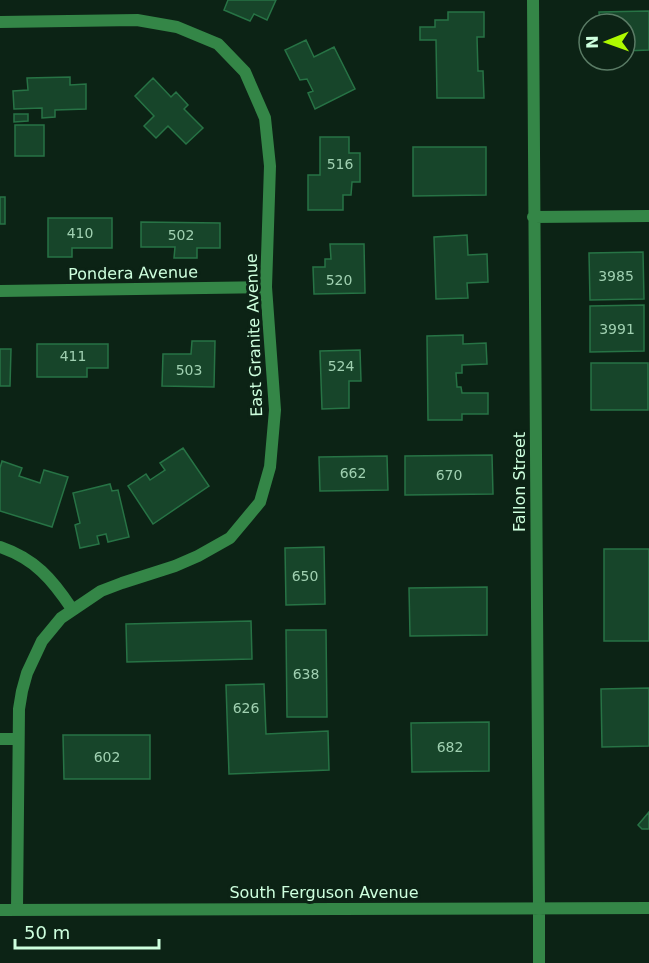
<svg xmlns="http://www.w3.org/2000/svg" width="649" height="963" font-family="'DejaVu Sans',sans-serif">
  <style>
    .building { fill: #17452a; stroke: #277345; stroke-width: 1.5 }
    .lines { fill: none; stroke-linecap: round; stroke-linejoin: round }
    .minor { stroke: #348647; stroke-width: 12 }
    .tertiary { stroke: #348647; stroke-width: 12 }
    .labels { text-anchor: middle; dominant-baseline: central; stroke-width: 6; stroke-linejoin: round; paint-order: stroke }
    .number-label { font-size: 14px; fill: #a0d0b1 }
    .street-label { font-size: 16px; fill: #ceffde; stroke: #0c2315 }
  </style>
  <rect width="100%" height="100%" fill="#0c2315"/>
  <path class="building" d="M228,0H276L267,20L254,14L250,21L224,10Z
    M649,11V50L625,51V24H600L599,12Z
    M448,12H484V37H477L478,71H483L484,98H437L436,40H420V27H435V20H448Z
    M306,40L314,57L334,47L355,89L315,109L308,93L313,91L307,79L300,80L285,50Z
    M70,77V85L86,84V109L55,110V117L42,118V108L14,109L13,91L28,90L27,78Z
    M153,78L171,97L176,92L188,105L184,109L203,128L186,144L168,126L156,138L144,126L154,116L135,96Z
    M14,114H28V121L14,122Z
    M15,125H44V156H15Z
    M320,137H349V153H360V182H352L351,195H343V210H308V175H320Z
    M413,147H486V195L413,196Z
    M0,197H5V224H0Z
    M48,218H112V248H72V257H48Z
    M141,222L220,223V248H197V258H174L175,247H141Z
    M467,235L468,255L487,254L488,282L467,283L468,298L436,299L434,237Z
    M330,244H364L365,293L314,294L313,267H325V259H331Z
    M643,252L644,299L590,300L589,253Z
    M644,305V351L590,352V306Z
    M463,335V344L486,343L487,364L462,365V373H456L457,387H461L462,393H488V414H462V420H428L427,336Z
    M192,341H215L214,387L162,386L163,354H191Z
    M37,344H108V368H87V377H37Z
    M0,349H11L10,386H0Z
    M360,350L361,381H349V408L322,409L320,351Z
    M591,363H648V410H591Z
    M183,448L209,486L153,524L128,486L146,474L150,480L165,470L160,463Z
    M492,455L493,494L405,495V456Z
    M387,456L388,490L320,491L319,457Z
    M2,461L22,468L19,476L40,483L44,470L68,477L52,527L0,511V468Z
    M110,484L112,491L118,490L129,537L108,542L106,534L97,536L99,544L80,548L75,525L80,523L73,493Z
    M324,547L325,604L286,605L285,548Z
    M604,549H649V641H604Z
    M487,587V635L410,636L409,588Z
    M251,621L252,659L127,662L126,624Z
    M286,630H326L327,717H287Z
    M264,684L266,734L328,731L329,770L229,774L226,685Z
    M649,688V746L602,747L601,689Z
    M489,722V771L412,772L411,723Z
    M63,735H150V779H64Z
    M649,812V829H642L638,825Z"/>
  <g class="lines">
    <path class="minor" d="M533,0L539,909
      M0,22L137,20L177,27L218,44L245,72L265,118L270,166L266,287L275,410L270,467L260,502L230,538L198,556L175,566L122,583L101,591L61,618L42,641L27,673L22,691L19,709L17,909
      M533,217L649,216
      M0,291L266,287
      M0,547C35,559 52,579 72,609
      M0,739H18"/>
    <path class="tertiary" d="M539,909V963
      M0,910L649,908"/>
  </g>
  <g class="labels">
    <g class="number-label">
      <text x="340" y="164">516</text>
      <text x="80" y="233">410</text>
      <text x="181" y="235">502</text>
      <text x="616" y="276">3985</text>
      <text x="339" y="280">520</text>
      <text x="617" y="329">3991</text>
      <text x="73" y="356">411</text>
      <text x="341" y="366">524</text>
      <text x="189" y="370">503</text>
      <text x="353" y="473">662</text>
      <text x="449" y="475">670</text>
      <text x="305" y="576">650</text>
      <text x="306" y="674">638</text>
      <text x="246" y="708">626</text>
      <text x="450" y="747">682</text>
      <text x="107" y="757">602</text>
    </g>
    <g class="street-label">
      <text transform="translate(133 273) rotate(-1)">Pondera Avenue</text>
      <text transform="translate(254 335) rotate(-92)">East Granite Avenue</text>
      <text transform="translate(519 482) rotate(-90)">Fallon Street</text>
      <text x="324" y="892">South Ferguson Avenue</text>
    </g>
  </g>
  <g transform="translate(607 42) rotate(269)"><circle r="28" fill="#0c2315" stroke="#5a7b65" stroke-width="1.5"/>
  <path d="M0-4.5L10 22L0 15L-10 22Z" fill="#aef900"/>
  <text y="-9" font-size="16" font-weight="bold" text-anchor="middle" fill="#ceffde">N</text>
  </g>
  <path d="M15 939v9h144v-9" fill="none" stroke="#ceffde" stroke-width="3"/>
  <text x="24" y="939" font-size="18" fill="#ceffde" stroke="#0c2315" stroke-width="4.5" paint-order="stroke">50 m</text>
</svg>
